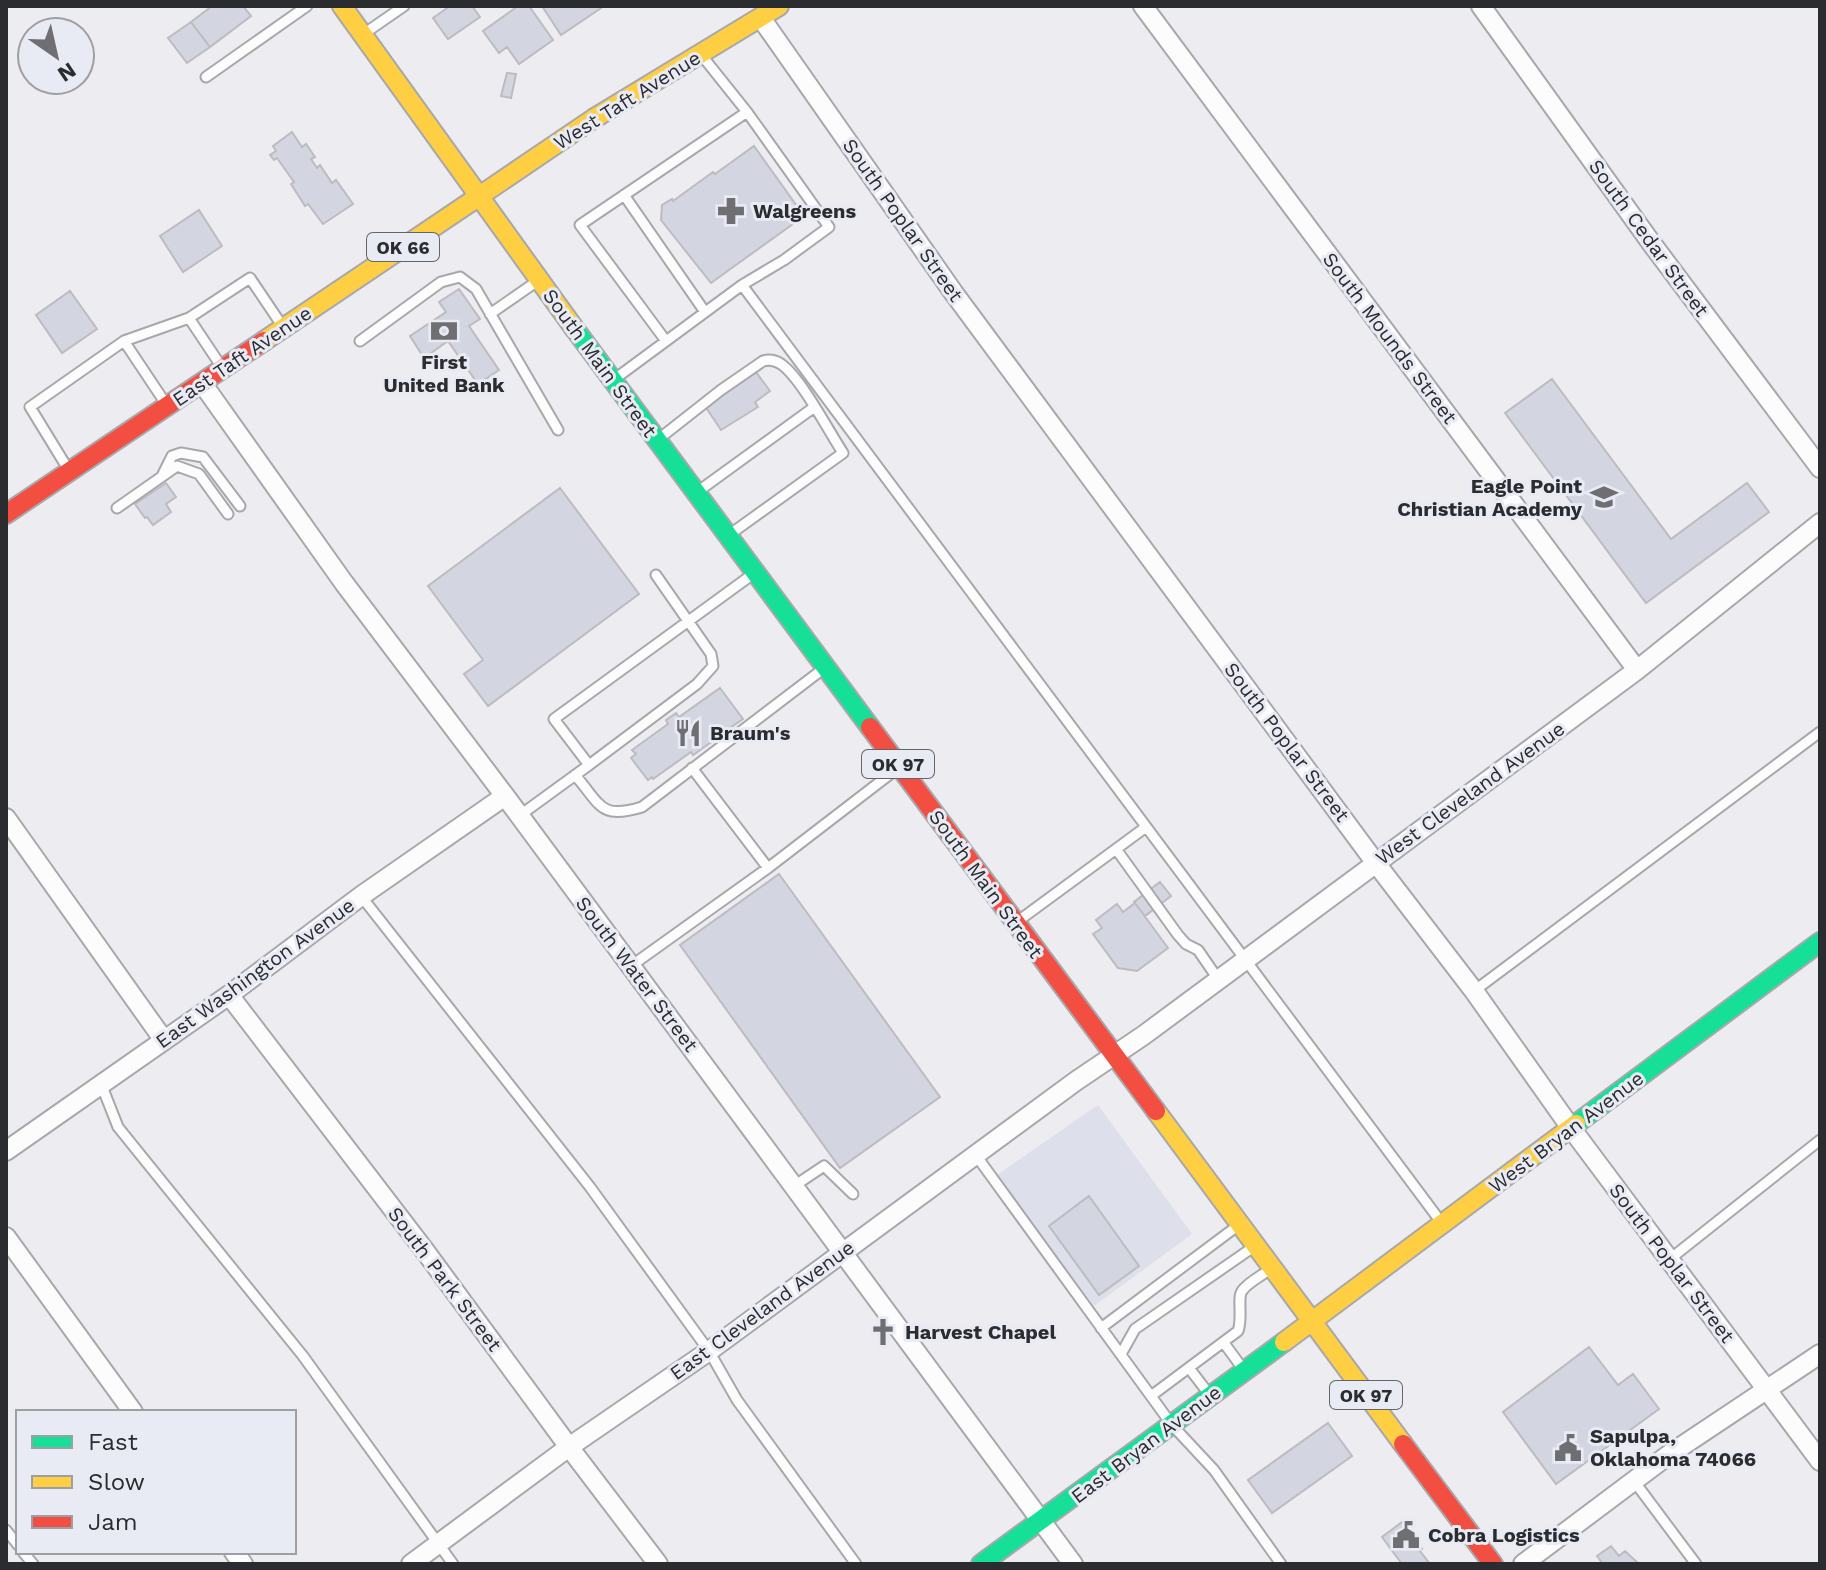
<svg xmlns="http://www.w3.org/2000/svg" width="1826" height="1570" font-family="'Work Sans',sans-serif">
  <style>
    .built { fill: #dde0ea }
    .building { fill: #d3d5e1; stroke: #bcbcc0; stroke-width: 2 }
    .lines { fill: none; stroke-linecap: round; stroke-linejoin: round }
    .lane-casing { stroke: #a8a8ac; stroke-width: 13 }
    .street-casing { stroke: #a8a8ac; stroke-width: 22 }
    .fast-casing { stroke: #a8a8ac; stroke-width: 22 }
    .slow-casing { stroke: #a8a8ac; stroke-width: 22 }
    .jam-casing { stroke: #a8a8ac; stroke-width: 22 }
    .lane { stroke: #fcfcfd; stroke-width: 9 }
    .street { stroke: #fcfcfd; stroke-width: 18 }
    .fast { stroke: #16e098; stroke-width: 18 }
    .slow { stroke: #ffcf43; stroke-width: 18 }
    .jam { stroke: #f24e42; stroke-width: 18 }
    .labels { text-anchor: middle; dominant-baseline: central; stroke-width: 6; stroke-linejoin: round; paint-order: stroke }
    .shield { fill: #e9ebf4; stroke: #64656a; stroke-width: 2 }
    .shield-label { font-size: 18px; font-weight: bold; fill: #2b2c2f }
    .street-label { font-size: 20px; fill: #2b2c2f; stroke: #e9ebf4 }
    .poi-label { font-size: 20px; font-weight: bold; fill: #2b2c2f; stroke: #e9ebf4; text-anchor: start }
  </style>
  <rect width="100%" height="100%" fill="#ececf1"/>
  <path class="built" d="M1098,1105L1192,1234L1094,1306L997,1175Z"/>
  <path class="building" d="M212,6H243L251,16L210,47L191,22Z
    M450,6H472L480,17L448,39L433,18Z
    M518,6H529L553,40L519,64L507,47L499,53L483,31Z
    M542,6H604L561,35Z
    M191,22L210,47L187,63L168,38Z
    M507,73L516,74L511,98L501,96Z
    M292,132L302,147L306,144L315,157L311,159L317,168L320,165L332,183L336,180L353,204L323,224L308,204L305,206L291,184L294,182L277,158L274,160L270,155L276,151L273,146Z
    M754,146L804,216L711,283L661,220L662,205L672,199L673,201L713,172L715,174Z
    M199,210L222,246L183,272L160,236Z
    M459,289L480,319L469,326L499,370L478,384L448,341L424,358L410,336L446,312L439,302Z
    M70,291L97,329L62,353L36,315Z
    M756,372L770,391L755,402L758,407L721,430L705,406L731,389L729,386Z
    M1552,379L1671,539L1747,483L1769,512L1646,603L1505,413Z
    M166,483L176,497L166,504L171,512L153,525L147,517L145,518L135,504Z
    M560,488L639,594L488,706L464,674L483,660L428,586Z
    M720,688L743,719L727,730L726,728L720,732L721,735L693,755L691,752L653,779L652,777L648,780L631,758L636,754L632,750L668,724L666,720L676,713L679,717Z
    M779,874L940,1097L840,1168L680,945Z
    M1160,882L1171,896L1145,916L1134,902Z
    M1135,903L1168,948L1137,971L1118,968L1093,934L1102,928L1096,920L1117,904L1123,912Z
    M1089,1196L1139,1266L1099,1295L1049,1226Z
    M1589,1347L1618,1385L1633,1374L1659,1409L1556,1484L1503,1412Z
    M1328,1423L1352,1456L1272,1513L1248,1480Z
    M1402,1522L1422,1549L1420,1551L1430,1564H1402L1382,1537Z
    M1611,1546L1619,1556L1625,1551L1639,1564H1603L1597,1556Z"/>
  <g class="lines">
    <g class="lane-casing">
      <path id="lane" d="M365,33L404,6
        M206,77L307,6
        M624,195L705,312
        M742,285L1441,1222
        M490,314L536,282
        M189,318L221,366
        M124,341L164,401
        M360,341L441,282L460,277L476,289L558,430
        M666,341L580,225L747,112
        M616,378L742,285L784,260L829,227L747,112L703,57
        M660,438L721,390L763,361C770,359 775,360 781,364C801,378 828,430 843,453L729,535
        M68,469L30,407L124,341L189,318L250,278L281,324
        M163,474L172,456L181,453L203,457L240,506
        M700,490L813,408
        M117,508L177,466L199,474L228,514
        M589,765L697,684L713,666L711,654L656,575
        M692,768L768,868
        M575,775C601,805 600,820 642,807L823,669
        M519,816L589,765L554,719L753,574
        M1116,849L1178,935L1186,944L1198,950L1218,979
        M361,896L590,1187L709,1351L737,1400L856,1564
        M1018,921L1146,827
        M631,966L768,868L898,768
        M1474,991L1820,732
        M101,1084L118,1127L303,1356L453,1564
        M975,1154L1172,1425L1214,1470L1281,1564
        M794,1186L824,1166L853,1194
        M1670,1259L1820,1140
        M1101,1328L1236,1227
        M1224,1343L1243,1369
        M1121,1354L1135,1329L1252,1248
        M1189,1368L1209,1394
        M1151,1396L1238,1331C1243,1318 1237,1298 1242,1291C1247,1283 1261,1276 1269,1270
        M1634,1481L1696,1564
        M6,1530L18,1545
        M23,1552L33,1564"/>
    </g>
    <g class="street-casing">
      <path id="street" d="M1143,6L1637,670
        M1481,6L1652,244L1820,468
        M761,18L953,292L1375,862L1474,991L1571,1128L1820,1461
        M202,383L344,583L505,796L1073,1564
        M6,818L163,1039
        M229,995L425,1251L569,1447L658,1564
        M6,1151L229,995L361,896L505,796
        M6,1237L133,1412
        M234,1552L243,1564
        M411,1564L569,1447L709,1351L1076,1081L1144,1035L1637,670L1820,523
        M1523,1564L1667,1456L1820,1354"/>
    </g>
    <g class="fast-casing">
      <path id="fast" d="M574,328L870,727
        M1576,1124L1820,942
        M981,1564L1284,1342"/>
    </g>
    <g class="slow-casing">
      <path id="slow" d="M342,6L574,328
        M478,197L593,119L779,6
        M264,341L478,197
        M1156,1111L1403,1444
        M1284,1342L1576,1124"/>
    </g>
    <g class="jam-casing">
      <path id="jam" d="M6,514L264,341
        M870,727L1156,1111
        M1403,1444L1493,1564"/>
    </g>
    <use href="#lane" class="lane"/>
    <use href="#street" class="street"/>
    <use href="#fast" class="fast"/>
    <use href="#slow" class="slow"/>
    <use href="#jam" class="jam"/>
  </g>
  <defs>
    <g id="pharmacy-bare" transform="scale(2.16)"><path d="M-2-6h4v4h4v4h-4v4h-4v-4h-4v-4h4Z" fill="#6f6f73" stroke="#e9ebf4" stroke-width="2.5" paint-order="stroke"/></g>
    <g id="bank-bare" transform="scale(2.16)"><path d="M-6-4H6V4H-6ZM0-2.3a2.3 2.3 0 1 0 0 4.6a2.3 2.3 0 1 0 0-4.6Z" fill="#6f6f73" stroke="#e9ebf4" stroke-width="2.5" paint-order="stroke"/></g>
    <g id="school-bare" transform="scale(2.16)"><path d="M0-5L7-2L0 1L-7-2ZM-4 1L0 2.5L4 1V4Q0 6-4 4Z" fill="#6f6f73" stroke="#e9ebf4" stroke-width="2.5" paint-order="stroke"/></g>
    <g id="restaurant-bare" transform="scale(2.16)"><path d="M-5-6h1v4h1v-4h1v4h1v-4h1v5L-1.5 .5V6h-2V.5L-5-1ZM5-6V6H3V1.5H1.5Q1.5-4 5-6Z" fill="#6f6f73" stroke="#e9ebf4" stroke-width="2.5" paint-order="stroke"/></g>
    <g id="church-bare" transform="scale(2.16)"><path d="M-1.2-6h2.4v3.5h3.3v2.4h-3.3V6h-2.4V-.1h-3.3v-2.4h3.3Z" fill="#6f6f73" stroke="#e9ebf4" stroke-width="2.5" paint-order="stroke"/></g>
    <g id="civic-bare" transform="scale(2.16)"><path d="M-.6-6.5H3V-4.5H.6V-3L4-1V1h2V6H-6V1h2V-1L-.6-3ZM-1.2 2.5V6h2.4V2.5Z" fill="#6f6f73" stroke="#e9ebf4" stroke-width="2.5" paint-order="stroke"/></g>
  </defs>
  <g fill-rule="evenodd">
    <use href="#pharmacy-bare" x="731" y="211"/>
    <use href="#bank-bare" x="444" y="331"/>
    <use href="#school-bare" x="1604" y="497"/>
    <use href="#restaurant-bare" x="688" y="733"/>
    <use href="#church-bare" x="883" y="1332"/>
    <use href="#civic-bare" x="1568" y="1448"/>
    <use href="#civic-bare" x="1406" y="1535"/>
  </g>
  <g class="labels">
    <g class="shield">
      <rect x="367" y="233" width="72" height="28" rx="6"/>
      <rect x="862" y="750" width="72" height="28" rx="6"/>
      <rect x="1330" y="1381" width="72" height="28" rx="6"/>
    </g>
    <g class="shield-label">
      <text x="403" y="247">OK 66</text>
      <text x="898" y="764">OK 97</text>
      <text x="1366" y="1395">OK 97</text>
    </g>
    <g class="street-label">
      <text transform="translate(627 100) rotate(-32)">West Taft Avenue</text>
      <text transform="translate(903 220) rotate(55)">South Poplar Street</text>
      <text transform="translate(1649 238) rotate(54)">South Cedar Street</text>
      <text transform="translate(1390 338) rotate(53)">South Mounds Street</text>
      <text transform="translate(242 356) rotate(-34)">East Taft Avenue</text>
      <text transform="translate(600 363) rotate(54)">South Main Street</text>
      <text transform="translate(1287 742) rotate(53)">South Poplar Street</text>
      <text transform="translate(1470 793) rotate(-36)">West Cleveland Avenue</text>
      <text transform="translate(986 884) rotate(54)">South Main Street</text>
      <text transform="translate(255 973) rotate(-36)">East Washington Avenue</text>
      <text transform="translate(637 974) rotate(53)">South Water Street</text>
      <text transform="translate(1566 1132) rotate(-37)">West Bryan Avenue</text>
      <text transform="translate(1672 1263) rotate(53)">South Poplar Street</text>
      <text transform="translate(445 1279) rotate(53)">South Park Street</text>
      <text transform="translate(762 1310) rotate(-36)">East Cleveland Avenue</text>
      <text transform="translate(1146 1444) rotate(-37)">East Bryan Avenue</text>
    </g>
    <g class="poi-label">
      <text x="753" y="211">Walgreens</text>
      <text x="444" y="362" text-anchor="middle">First<tspan x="444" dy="23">United Bank</tspan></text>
      <text x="1582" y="486" text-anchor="end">Eagle Point<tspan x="1582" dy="23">Christian Academy</tspan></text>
      <text x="710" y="733">Braum's</text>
      <text x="905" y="1332">Harvest Chapel</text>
      <text x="1590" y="1436">Sapulpa,<tspan x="1590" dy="23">Oklahoma 74066</tspan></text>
      <text x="1428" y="1535">Cobra Logistics</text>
    </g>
  </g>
  <rect width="1826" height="1570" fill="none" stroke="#2b2c2f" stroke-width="16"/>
  <rect x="16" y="1410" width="280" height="144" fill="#e9ebf4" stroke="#9d9fa5" stroke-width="2"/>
  <rect x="32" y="1436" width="40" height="12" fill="#16e098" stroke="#9d9fa5" stroke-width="2"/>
  <text x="88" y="1450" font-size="24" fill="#2b2c2f">Fast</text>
  <rect x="32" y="1476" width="40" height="12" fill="#ffcf43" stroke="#9d9fa5" stroke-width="2"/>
  <text x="88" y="1490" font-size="24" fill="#2b2c2f">Slow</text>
  <rect x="32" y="1516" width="40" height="12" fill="#f24e42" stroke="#9d9fa5" stroke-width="2"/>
  <text x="88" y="1530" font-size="24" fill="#2b2c2f">Jam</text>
  <g transform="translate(56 56) rotate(146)"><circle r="38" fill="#e9ebf4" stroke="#9d9fa5" stroke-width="2"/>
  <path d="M0-6L14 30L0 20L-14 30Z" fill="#6f6f73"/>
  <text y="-12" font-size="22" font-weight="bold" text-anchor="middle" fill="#2b2c2f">N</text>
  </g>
</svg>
